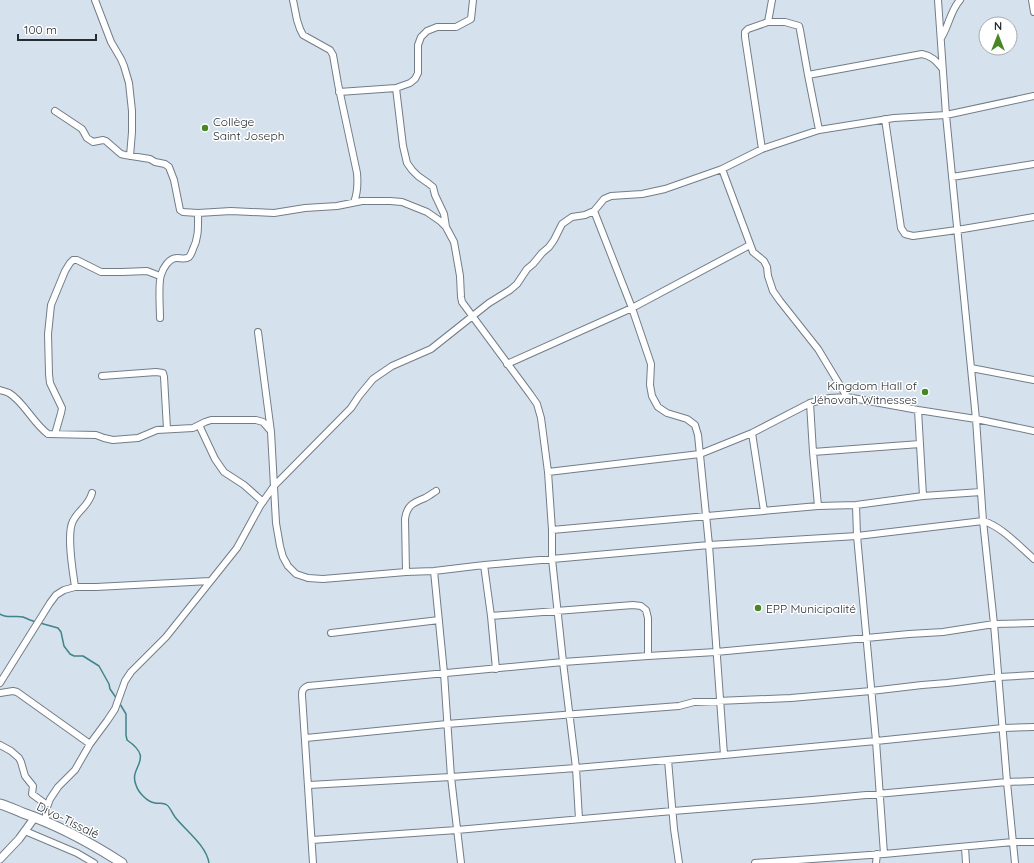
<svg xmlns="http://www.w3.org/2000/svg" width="1034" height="863" font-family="Quicksand,sans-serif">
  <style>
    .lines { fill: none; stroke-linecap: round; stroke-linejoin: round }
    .stream { stroke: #408389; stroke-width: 1.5 }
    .minor-casing { stroke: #727d88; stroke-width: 8 }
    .tertiary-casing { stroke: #727d88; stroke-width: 9 }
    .primary-casing { stroke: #727d88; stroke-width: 11 }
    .minor { stroke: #fff; stroke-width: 6 }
    .tertiary { stroke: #fff; stroke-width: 7 }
    .primary { stroke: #fff; stroke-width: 9 }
    .poi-dot { fill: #488626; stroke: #fff; stroke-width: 1.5 }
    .labels { text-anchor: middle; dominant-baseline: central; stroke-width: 3; stroke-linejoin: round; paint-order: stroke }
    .poi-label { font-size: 12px; fill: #262b2f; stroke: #fff; text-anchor: start }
    .street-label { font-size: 12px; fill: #262b2f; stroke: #fff }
  </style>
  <rect width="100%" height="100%" fill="#d5e2ed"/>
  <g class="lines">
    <path class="stream" d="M0,614C7,619 15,615 23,617C28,619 32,621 36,622
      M40,623L58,628L61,632L64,646L70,654L74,656H83L99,666L109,684L110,689L117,699
      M120,704L126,714V735L127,740C156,760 128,766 136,785C138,792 147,802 155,803C159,804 163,802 167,805C170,807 172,813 175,817C186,831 206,845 209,863"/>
    <g class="minor-casing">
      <path id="minor" d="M95,0L111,42L121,59L124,66L129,83L132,111V132L130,156
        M293,0L297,20L300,29L303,35L330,50L333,55L338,84L357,173C358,184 358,192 354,202
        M938,0L946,115L976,419L983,521L994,624L1007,782L1015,863
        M1032,0L1034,12
        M768,22L772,0
        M941,38C949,26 950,11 960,0
        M808,75L922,54C932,56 936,61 942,68
        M396,88L403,146L407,163L412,170L418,176L428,183L433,187L435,195L444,214L446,227
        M339,92L396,88L410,83L415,79L418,73V45L421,37L427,31L437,27H456L471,19L473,0
        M55,111L82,129L87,138L93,142L103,140L106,141L121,154L125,155L150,159L155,162L165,164L169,167L174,180L180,210L183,212L198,213
        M885,119L901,228L905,234L913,236L957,230L1034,217
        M762,149L745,37V32L748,29L768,22H785L799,26L800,30L808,75L819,130
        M722,169L753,252L764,261L767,267L768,276L773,291L780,301L818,349L847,397
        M952,177L1034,164
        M594,211L632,308L651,364L650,385L652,396L658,407L667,413L687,419L695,425L698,435L709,545L724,755
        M160,318C160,307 158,284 161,275C163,268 169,258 177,258C181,258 185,260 189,257C191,255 192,252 193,249C199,237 198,226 198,213L231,211L274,213L305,208L337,206L362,201H390L402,202L427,212L440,221L446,227L454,242L456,253L460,276L461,297L462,302L530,394L537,404L541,418L548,472L552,530V559L563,662L576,768L579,819
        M258,332L271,432L276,523L280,546L283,557L288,566L296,574L308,578L323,579L406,572L434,571L484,565L709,545L857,536L983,521C1001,526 1019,546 1034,559
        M507,364L632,308L750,245
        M971,368L1034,380
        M102,376L156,372L163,373L164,377L167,429
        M0,390C3,391 7,392 9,393C24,402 33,423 48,434L96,435L104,438L113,440L125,439L138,438L157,430L193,428L205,422L211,420H256L263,422L270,430
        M810,403L813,452L818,506
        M918,410L923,496
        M199,425L215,459L224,472L244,485L263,502
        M752,433L764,511
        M55,434L61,413L62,408L50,383L49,374L48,334L51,305L65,271L70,263L73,260H77L101,272H122L147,271L160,276
        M813,452L920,444
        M548,472L700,454L752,433L810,403L830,398L847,397L918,410L976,419L1034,431
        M856,505L857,536L876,741L884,854
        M552,530L818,506L856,505L923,496L981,492
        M484,565L491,616L496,669
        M434,571L444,673L451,777L461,863
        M406,572L405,519C407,505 413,503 425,498C429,496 433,493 436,491
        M75,587C73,572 66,534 73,521C79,509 88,507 92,493
        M491,616L633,605L641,606L646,610L648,618V656
        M331,633L439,620
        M0,683L50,603L56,595L64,590L75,587H96L210,581
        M0,693L13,691L17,692L90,744
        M306,738L447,724L679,706L694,702L791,698L871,691L922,685L947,683L999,677L1034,675
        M0,745L11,751L19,758L21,762L25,776L33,786L32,794L47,805
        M668,760L674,829L679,863
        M309,785L451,777L576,768L724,755L876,741L1003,728L1034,727
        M46,822V810L50,799L58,787L75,770L90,744L107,721L115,709L125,681L131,672L166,637L237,548L260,506L274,486L351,408L359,396L373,379L392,366L431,349L489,303L510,290L517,284L527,269L533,264L542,253L549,247L554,240L562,224L572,217L585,215L594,211L604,199L611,196L642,194L665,189L722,169L762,149L819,130L894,118L946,115L1034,96
        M25,831L77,853L94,863
        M312,840L457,830L673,811L812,800L1007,782L1034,781
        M965,847L966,863
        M313,863L302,695C302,690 303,688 308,686L563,662L648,656L716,652L909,634L943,632L994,624L1034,623
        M755,863L884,854L1013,842H1034
        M876,863L877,854"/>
    </g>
    <g class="tertiary-casing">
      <path id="tertiary" d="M0,859L19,839L35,817"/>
    </g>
    <g class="primary-casing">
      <path id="primary" d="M0,804C8,806 16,810 23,813C58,825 91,843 122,863"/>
    </g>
    <use href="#minor" class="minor"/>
    <use href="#tertiary" class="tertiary"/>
    <use href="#primary" class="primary"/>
  </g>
  <g class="poi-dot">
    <circle cx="205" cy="128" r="4"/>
    <circle cx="925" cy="392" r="4"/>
    <circle cx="758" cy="608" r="4"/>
  </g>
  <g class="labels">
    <g class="poi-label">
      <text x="213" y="121">Collège<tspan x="213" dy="14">Saint Joseph</tspan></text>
      <text x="917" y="385" text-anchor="end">Kingdom Hall of<tspan x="917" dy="14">Jéhovah Witnesses</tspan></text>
      <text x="766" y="608">EPP Municipalité</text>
    </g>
    <g class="street-label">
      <text transform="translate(68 820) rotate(26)">Divo-Tissalé</text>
    </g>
  </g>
  <g transform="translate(998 36)"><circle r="19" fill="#ffffff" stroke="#a8aaac"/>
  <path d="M0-3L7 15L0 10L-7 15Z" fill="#488626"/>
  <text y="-6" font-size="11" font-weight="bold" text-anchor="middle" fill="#262b2f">N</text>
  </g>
  <path d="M18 34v6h78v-6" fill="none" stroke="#262b2f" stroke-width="2"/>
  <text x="24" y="34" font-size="12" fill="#262b2f" stroke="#ffffff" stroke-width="3" paint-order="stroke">100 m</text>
</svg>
